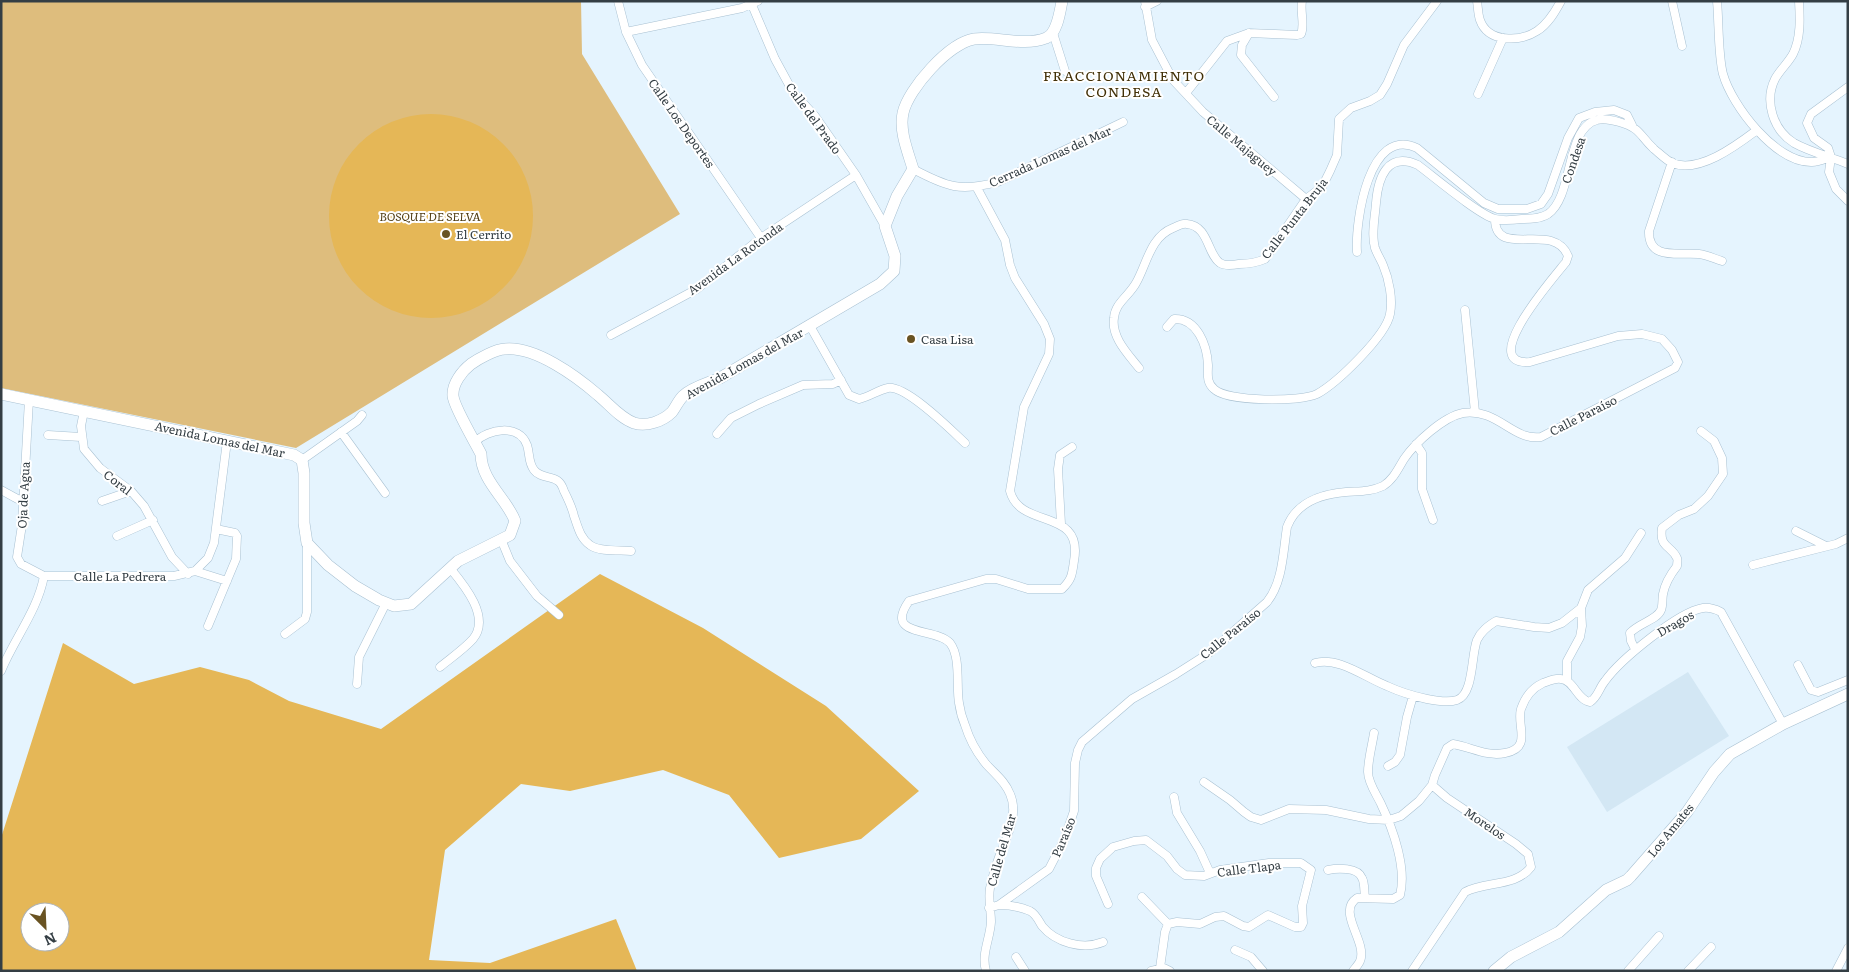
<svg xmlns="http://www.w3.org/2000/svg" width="1849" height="972" font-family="Literata,serif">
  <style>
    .built { fill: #d3e7f4 }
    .green { fill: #debd7d }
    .forest { fill: #e5b757; fill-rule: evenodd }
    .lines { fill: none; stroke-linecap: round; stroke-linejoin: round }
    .street-casing { stroke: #a9c1d2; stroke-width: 9 }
    .secondary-casing { stroke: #a9c1d2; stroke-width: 12 }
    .street { stroke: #fff; stroke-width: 8 }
    .secondary { stroke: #fff; stroke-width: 11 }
    .poi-dot { fill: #695322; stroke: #fff; stroke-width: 2 }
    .labels { text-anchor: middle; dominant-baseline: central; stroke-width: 4; stroke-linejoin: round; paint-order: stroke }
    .street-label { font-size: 12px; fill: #343e44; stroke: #fff }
    .park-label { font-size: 12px; font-style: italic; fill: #513e15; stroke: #fff }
    .poi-label { font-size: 12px; fill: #343e44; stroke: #fff; text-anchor: start }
    .neighbourhood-label { font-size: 14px; letter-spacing: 1px; fill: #413007; stroke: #fff }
  </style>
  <rect width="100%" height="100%" fill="#e5f4fe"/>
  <path class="built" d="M1688,672L1729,736L1607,812L1567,747Z"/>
  <path class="green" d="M1,1H581L582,54L680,214L296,448L1,388Z"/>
  <path class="forest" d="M329 216a102 102 0 1 1 204 0a102 102 0 1 1-204 0Z
    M600,574L703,628L826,706L919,791L861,839L779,858L729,795L663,770L570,791L521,784L445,850L429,960L490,963L616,919L637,971H1V838L63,643L134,684L200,667L249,680L289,701L381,729ZM30,912H60V942H30Z"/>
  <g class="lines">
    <g class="street-casing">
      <path id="street" d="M618,1L626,32L642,65L761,238
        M1145,1L1152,40L1173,80L1203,112L1306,199
        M1477,1C1478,7 1478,15 1480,20C1488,43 1520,42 1537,31C1548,24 1555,12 1561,1
        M1672,1L1682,46
        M1717,1C1719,22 1718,55 1723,74C1732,106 1776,163 1812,162C1818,162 1825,159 1831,157
        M1799,1C1800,18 1801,38 1793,54C1788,63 1780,70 1775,79C1764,101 1773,130 1794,143C1810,152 1831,157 1848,164
        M752,5L775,59L793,92L815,116L856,175L885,226
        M1145,7L1157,1
        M626,32L742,8L758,1
        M1053,33L1065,71
        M1249,33L1242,45L1241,55L1274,97
        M1848,87L1811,114L1807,123L1814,138L1828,148L1831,157L1829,172L1836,189L1848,201
        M1186,93L1227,41L1249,33L1297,35L1301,34C1305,25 1300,12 1302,1
        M1478,94L1503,38
        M1672,162L1649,231C1648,261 1679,252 1699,254C1707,255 1715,259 1722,261
        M913,169C947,187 960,192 998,182L1123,122
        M977,188L1005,240L1010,265L1015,278L1044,324L1050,339L1049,354L1024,407L1010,491C1020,530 1084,507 1074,561C1072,575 1072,579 1062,589H1028L996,579H986L909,601C883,638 936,627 950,643C961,657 956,686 959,703C960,710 962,718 965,725C969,738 977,753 986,764C995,774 1005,781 1010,794C1020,816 1004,841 997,863C994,871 992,880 990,888C988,899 991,911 991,922C990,939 981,954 986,971
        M1357,252C1355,221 1369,125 1417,148L1484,203L1498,209H1527L1541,204L1548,194L1568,138L1579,118L1595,112L1614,110L1627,115L1632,125
        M1465,310L1475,412
        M810,326L849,395L859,399C869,397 878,390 888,388C906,385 951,430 965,443
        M1167,327L1174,319C1197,318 1207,345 1208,365C1208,374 1206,382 1214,389C1227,402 1301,402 1317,394C1337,383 1386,336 1390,314C1393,299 1389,279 1383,265C1381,260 1377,254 1375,248C1371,235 1375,217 1376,203C1378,178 1387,151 1418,165C1434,177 1479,215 1495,219C1503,221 1514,220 1522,219C1530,219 1540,219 1548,214C1574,196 1565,128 1597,120C1604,118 1612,120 1619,122C1642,129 1638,134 1654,149C1659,153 1666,160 1672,163C1699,174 1737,145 1757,130
        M611,335L697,289L761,238L856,175
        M1139,368C1128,354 1111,337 1114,318C1115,303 1129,296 1136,283C1147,264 1150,237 1173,228C1178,226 1182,223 1187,224C1209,226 1207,254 1220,263C1225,266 1234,265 1239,264C1249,264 1256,263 1265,259L1306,199L1322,187L1330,171L1337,155L1339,119L1351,108L1370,101L1380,95L1387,84L1404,45L1437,1
        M29,400L22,525L17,557L21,564L44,576H174L195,571L208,558L214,543L227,441
        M84,411L81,426L84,449L100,468L131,491L144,506L172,557L188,574
        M341,432L385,493
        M717,434L731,418L759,404L803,385L833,384L841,380
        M48,435L81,437
        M475,442C488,429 519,423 527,445C530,454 528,462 534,470C540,478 551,476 558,481C561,483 563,488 564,491C568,499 572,507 574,516C578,527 580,538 590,545C599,552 620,550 631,551
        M1416,444L1422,453V489L1433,520
        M302,460L357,421L362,415
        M1,490L23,502
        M102,501L131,491
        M1061,524L1058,469L1060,455L1072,447
        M1796,531L1826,546
        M117,536L153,520
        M501,539L510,561L537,596L559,615
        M1753,565L1836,544L1848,538
        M195,571L227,581
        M208,626L236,559L237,536L235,533L216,529
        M285,634L305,619L307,612V543
        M1635,649L1631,641L1630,633C1639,623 1657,620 1661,610C1663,606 1662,599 1663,594C1665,583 1670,575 1677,566C1677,563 1678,560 1677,558C1671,545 1659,548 1662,528L1679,515L1694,509L1708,496L1723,474L1722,458L1714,441L1701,431
        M1315,663C1338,656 1366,678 1387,686C1400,692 1413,696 1427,699C1437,701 1448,703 1457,700C1474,694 1471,655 1477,640C1481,631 1488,626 1496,621L1534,627L1549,628L1562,623L1581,608L1588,590L1625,558L1641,533
        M1798,665L1811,690L1818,692L1848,680
        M440,667C451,658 464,649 473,639C491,617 464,585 450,568
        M1,671C14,639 38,610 44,576
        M1567,680V661L1580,637L1582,626L1581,608
        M357,684L359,657L386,603
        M1388,766L1395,762L1400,755L1407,717L1413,696
        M1204,782L1230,800L1244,812L1251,817L1261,820L1289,809L1326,810L1369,819L1389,820L1401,816L1419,801L1432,785L1435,775L1447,748L1453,744C1471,747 1487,757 1505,753C1533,748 1516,725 1521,709C1525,697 1532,688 1543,683C1549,681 1555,678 1561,679C1574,680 1577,700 1590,702C1598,697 1599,688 1605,681C1620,660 1678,612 1703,608C1710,607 1715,609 1721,612L1783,724
        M1174,797L1177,813L1200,851L1210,873
        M1328,870C1337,868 1358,867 1362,878C1365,883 1364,892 1365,898
        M1142,897L1168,924
        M1108,904L1096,876V868L1100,859L1113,847L1134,841L1146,840L1167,856L1177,869L1185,875L1204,876L1220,870L1269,863H1301L1311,870L1302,906L1303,923L1301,927H1295L1268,915L1249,927L1243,926L1224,916L1215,917L1200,924L1177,922L1168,924
        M999,905C1009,905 1021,907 1030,911C1036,914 1039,921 1042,926C1056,943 1083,950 1103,942
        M989,908L999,905L1049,869L1064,840L1074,811L1075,763L1078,750L1082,742L1132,699L1176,674L1209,653L1267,602C1283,582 1283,552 1287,527C1296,503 1321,494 1346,492C1359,491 1370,492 1383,486C1393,480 1398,469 1404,459C1415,443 1443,417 1463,413C1498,408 1512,441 1541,437L1675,368L1678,362L1672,350L1662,339L1642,334L1618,336L1530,362C1475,366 1556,275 1566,262L1568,256C1554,220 1495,260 1495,219
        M1235,950L1251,957L1263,971
        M1016,957L1025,971
        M1160,968L1165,932L1168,924
        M1151,971L1164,968L1170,971
        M1353,971C1355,968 1359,964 1360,961C1368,942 1336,912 1357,898L1393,899L1400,895C1407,868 1393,829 1381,804C1377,795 1368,783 1368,772C1368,760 1372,746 1374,733
        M1412,971L1465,892C1486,881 1516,887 1531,867L1528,854L1516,844L1447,798L1432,785
        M1628,971L1659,936
        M1688,971L1711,947
        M1836,971L1848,948"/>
    </g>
    <g class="secondary-casing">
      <path id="secondary" d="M1,394L294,455L302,460L304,473V523L307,543L328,565L355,586L379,600L394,606L411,604L458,561L510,535L515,521C507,499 481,481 481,454C475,442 454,407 453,396C452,384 462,371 471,364C478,359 496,349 505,349C535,346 576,376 598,395C609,404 620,418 634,423C647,427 663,421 672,412C676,407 678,401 683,396C692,387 709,383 720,378L880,284L894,271L895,256L885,226L897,196L913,169C908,152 899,131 903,113C908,89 949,43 974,39C996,36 1023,47 1046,38C1057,34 1060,12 1062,1
        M1494,971L1511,957L1559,932L1606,890L1627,880L1631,876L1687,812L1714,772L1730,754L1783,724L1848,694"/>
    </g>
    <use href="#street" class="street"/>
    <use href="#secondary" class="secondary"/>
  </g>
  <g class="poi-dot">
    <circle cx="446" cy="234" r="5"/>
    <circle cx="911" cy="339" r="5"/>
  </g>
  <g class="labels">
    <g class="street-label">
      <text transform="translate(814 118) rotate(54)">Calle del Prado</text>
      <text transform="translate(682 123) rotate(55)">Calle Los Deportes</text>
      <text transform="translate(1242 145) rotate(40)">Calle Majaguey</text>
      <text transform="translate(1050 156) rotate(-24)">Cerrada Lomas del Mar</text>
      <text transform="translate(1573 160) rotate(-71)">Condesa</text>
      <text transform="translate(1294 218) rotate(-52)">Calle Punta Bruja</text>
      <text transform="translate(735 258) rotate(-36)">Avenida La Rotonda</text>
      <text transform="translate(744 363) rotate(-29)">Avenida Lomas del Mar</text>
      <text transform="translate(1583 415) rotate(-27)">Calle Paraíso</text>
      <text transform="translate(220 439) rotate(12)">Avenida Lomas del Mar</text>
      <text transform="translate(118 482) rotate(38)">Coral</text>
      <text transform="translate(23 495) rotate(-87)">Oja de Agua</text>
      <text x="120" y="576">Calle La Pedrera</text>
      <text transform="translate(1675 623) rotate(-30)">Dragos</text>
      <text transform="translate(1230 633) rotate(-39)">Calle Paraíso</text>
      <text transform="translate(1485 823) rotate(34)">Morelos</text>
      <text transform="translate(1670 830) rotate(-51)">Los Amates</text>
      <text transform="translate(1063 837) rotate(-67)">Paraíso</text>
      <text transform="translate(1001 850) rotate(-74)">Calle del Mar</text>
      <text transform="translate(1249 868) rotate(-7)">Calle Tlapa</text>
    </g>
    <g class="park-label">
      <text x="430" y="216">BOSQUE DE SELVA</text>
    </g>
    <g class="poi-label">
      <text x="456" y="234">El Cerrito</text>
      <text x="921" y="339">Casa Lisa</text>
    </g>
    <g class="neighbourhood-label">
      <text x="1124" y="75">FRACCIONAMIENTO<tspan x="1124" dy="16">CONDESA</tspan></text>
    </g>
  </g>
  <rect width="1849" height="972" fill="none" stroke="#343e44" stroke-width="5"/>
  <g transform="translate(45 927) rotate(156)"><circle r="24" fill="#ffffff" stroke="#aeb2b4"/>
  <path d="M0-4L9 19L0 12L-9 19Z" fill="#695322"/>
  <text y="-8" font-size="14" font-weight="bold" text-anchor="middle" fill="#343e44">N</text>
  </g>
</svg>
